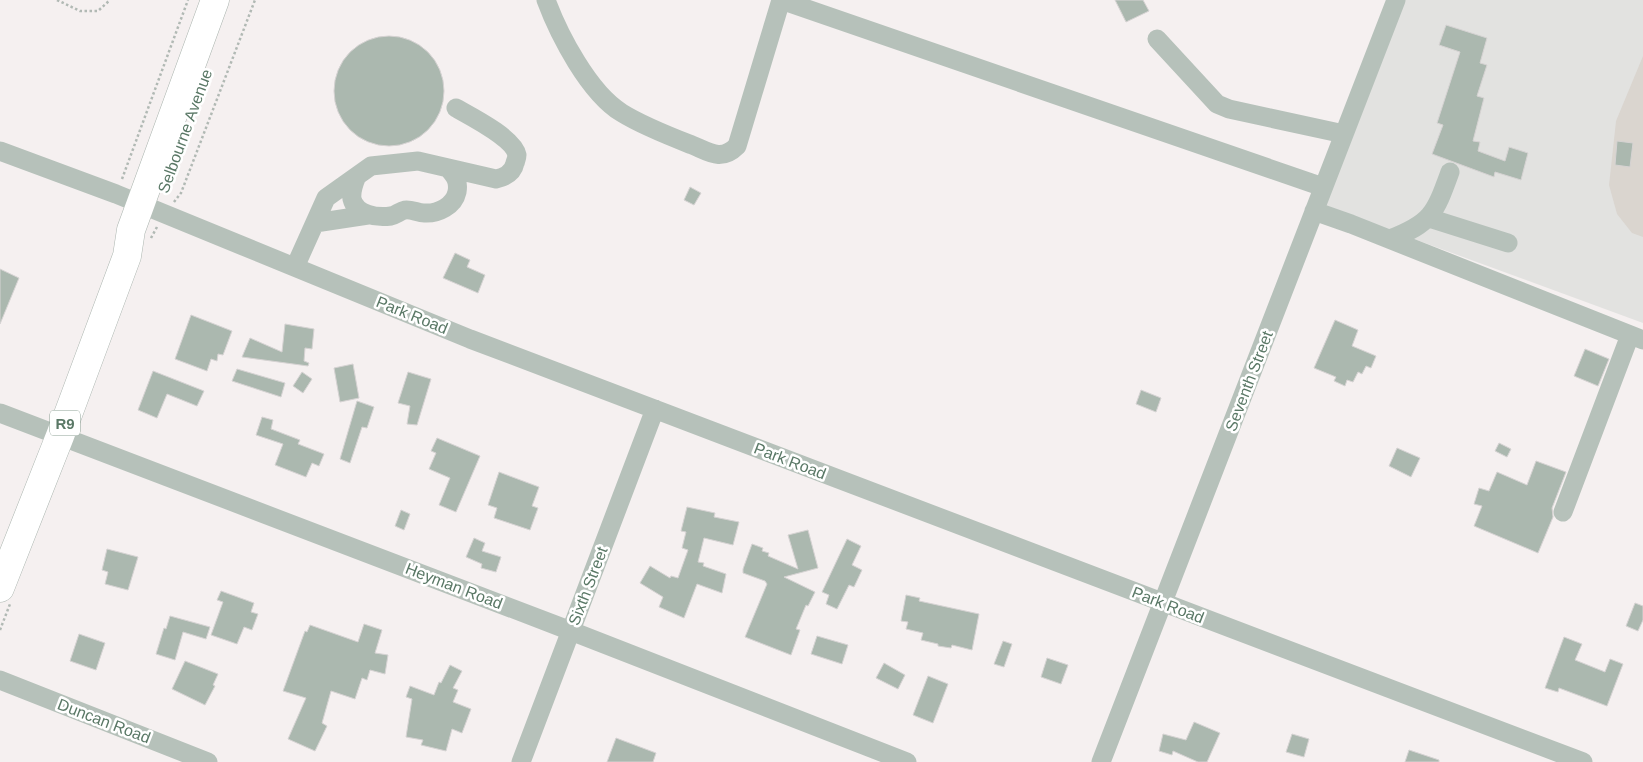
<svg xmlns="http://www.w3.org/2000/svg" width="1643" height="762" font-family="Helvetica,sans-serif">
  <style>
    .built { fill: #e2e2e0 }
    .green { fill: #dad5cf }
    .building { fill: #abb8af; stroke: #d6d3d3 }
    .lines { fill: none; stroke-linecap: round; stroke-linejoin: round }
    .highway-casing { stroke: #aab4ae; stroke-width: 29 }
    .path { stroke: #b1b9b4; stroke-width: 2.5; stroke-dasharray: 2.5 2.5; stroke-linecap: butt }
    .minor { stroke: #b6c1ba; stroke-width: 19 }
    .highway { stroke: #fff; stroke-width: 28 }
    .labels { text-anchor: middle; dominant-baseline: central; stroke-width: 5; stroke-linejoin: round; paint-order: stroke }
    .shield { fill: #fff; stroke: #8ca094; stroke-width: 1 }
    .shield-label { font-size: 15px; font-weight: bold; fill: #5a7866 }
    .street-label { font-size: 16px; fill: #5a7866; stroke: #fff }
  </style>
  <rect width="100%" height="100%" fill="#f5f0f0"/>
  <path class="built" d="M1401,0H1643V323L1324,206Z"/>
  <path class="green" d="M1643,56V237L1632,233L1617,214L1609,185L1616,121Z"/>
  <path class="building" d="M1115,0H1143L1149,11L1126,22Z
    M1446,25L1487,38L1480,63L1487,65L1477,96L1484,98L1473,141L1480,142L1478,151L1505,161L1509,147L1528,153L1521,180L1495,172L1494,177L1432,154L1443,125L1437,123L1460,52L1439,45Z
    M334 91a55 55 0 1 1 110 0a55 55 0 1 1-110 0Z
    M1617,141L1633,143L1630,167L1615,165Z
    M690,187L701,193L694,205L684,200Z
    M455,253L470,260L467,267L485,275L478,293L443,278Z
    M0,269L19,278L0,324Z
    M191,315L232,331L223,355L218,354L217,361L211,359L207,371L175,359Z
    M1335,320L1358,330L1352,346L1376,356L1371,368L1366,366L1362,374L1358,372L1353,382L1347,380L1345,386L1334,381L1336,377L1314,368Z
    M285,324L314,329L312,349L305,348L304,361L309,363L308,366L242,357L250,338L282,352Z
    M1585,349L1609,359L1598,386L1574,376Z
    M353,364L359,398L340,402L334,368Z
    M237,369L285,383L281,397L232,381Z
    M153,371L204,391L197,406L167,394L157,418L138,410Z
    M302,372L312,379L303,393L293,386Z
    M408,372L431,379L417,425L407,424L410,406L398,403Z
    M1141,390L1161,398L1156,412L1136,404Z
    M357,401L374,407L367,428L362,427L350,463L340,459Z
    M262,417L273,420L271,429L300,440L298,444L324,454L319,466L312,463L306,477L275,465L283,444L256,435Z
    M437,438L480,456L456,512L439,505L450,478L429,469L436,453L431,451Z
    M1499,443L1511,449L1507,457L1495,451Z
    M1397,448L1420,458L1411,477L1389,466Z
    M1536,461L1566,472L1552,508L1553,517L1538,553L1474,526L1482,506L1474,504L1479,488L1489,491L1497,472L1527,485Z
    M499,472L539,487L532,506L538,508L530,530L494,518L497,508L488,505Z
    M687,507L715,513L714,517L739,522L733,545L704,538L698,562L704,563L703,566L726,574L722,593L697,584L684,618L659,607L663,597L640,583L650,566L670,578L671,576L678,578L688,550L682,548L686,532L681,531Z
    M401,510L410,514L404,530L395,526Z
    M808,530L818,568L784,577L815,592L808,606L806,605L796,629L800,630L791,655L745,637L767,584L765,581L743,573V569L752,544L763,548L762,551L769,553L768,556L798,569L788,535Z
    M474,538L485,543L482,551L501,557L496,572L481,568L482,564L466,557Z
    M847,539L861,546L852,565L862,570L854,587L849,585L837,609L826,604L829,595L822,592Z
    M107,549L138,557L128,590L105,584L108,572L102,570Z
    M221,591L254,603L251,612L258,614L252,630L244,627L237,644L211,635L223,602L217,600Z
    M906,595L920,598L919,601L979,614L972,650L952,645L951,648L938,646V644L921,640L923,633L906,629L908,622L901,621Z
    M1635,603L1643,606V620L1638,631L1626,626Z
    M170,616L210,627L206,639L183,632L175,660L156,654L164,628L166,629Z
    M364,624L382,630L375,653L388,655L385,674L370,670L367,680L362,678L355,699L331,691L322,723L327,726L315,751L288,739L306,698L283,691L305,631L307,632L310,625L358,642Z
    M79,634L105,643L96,670L70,661Z
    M817,636L848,645L842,664L811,654Z
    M1564,637L1582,644L1575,660L1605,672L1610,659L1623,664L1607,706L1559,688L1558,692L1545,688Z
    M1003,641L1012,644L1004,667L994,664Z
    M1047,658L1068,665L1061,684L1041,677Z
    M185,661L218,674L213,685L215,686L205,705L172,689Z
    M884,663L905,675L898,689L876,678Z
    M450,665L462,671L453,688L458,690L453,702L471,709L462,733L452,729L446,751L421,745L423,740L406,737L412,699L406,697L410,686L434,695L439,682L441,683Z
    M928,676L948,684L933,723L913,715Z
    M1194,722L1220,733L1207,762H1198L1173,751L1172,755L1159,751L1163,734L1186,740Z
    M1292,734L1309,739L1304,757L1286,752Z
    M616,738L656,753L653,762H607Z
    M1409,750L1439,760V762H1405Z"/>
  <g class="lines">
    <g class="highway-casing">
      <path id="highway" d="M0,588L60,436L127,256L131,230L215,0"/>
    </g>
    <path class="path" d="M57,0L80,11H98L110,0
      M122,179L188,0
      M174,202L181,193L255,0
      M151,238L157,227
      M0,630L10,604"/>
    <path class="minor" d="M546,0C559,35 589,93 622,113C643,126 669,136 692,145C709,152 721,162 737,146L781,0
      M781,0L1323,187
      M1157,39L1217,104L1229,109L1344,134
      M0,151L116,194L470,339L1583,762
      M357,176C354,183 351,191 352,199C356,215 377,218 391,216C396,215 400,211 405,210C411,209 418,213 424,213C438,214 454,206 457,192C459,181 455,176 448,168
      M1314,211L1351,224L1643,340
      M1429,218L1508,243
      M315,223L368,215
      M1390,239C1432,223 1435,213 1450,172
      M295,267L326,198L371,166L418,161L496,179C505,177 513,173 515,163C516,160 517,158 517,155C514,138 470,116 456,108
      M0,413L571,631L907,762
      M1563,512L1630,335
      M0,680L208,762
      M521,762L655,409
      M1101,762L1396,0"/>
    <use href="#highway" class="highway"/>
  </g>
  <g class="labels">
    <rect class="shield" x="50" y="410.5" width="30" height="25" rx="4"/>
    <g class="shield-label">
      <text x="65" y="423">R9</text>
    </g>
    <g class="street-label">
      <text transform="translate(185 131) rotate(-70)">Selbourne Avenue</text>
      <text transform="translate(412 315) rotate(22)">Park Road</text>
      <text transform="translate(1249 381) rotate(-69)">Seventh Street</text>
      <text transform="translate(790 461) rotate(21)">Park Road</text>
      <text transform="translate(454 586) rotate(21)">Heyman Road</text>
      <text transform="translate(588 586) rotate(-69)">Sixth Street</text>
      <text transform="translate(1168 605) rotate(21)">Park Road</text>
      <text transform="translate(104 721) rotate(21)">Duncan Road</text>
    </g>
  </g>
</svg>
